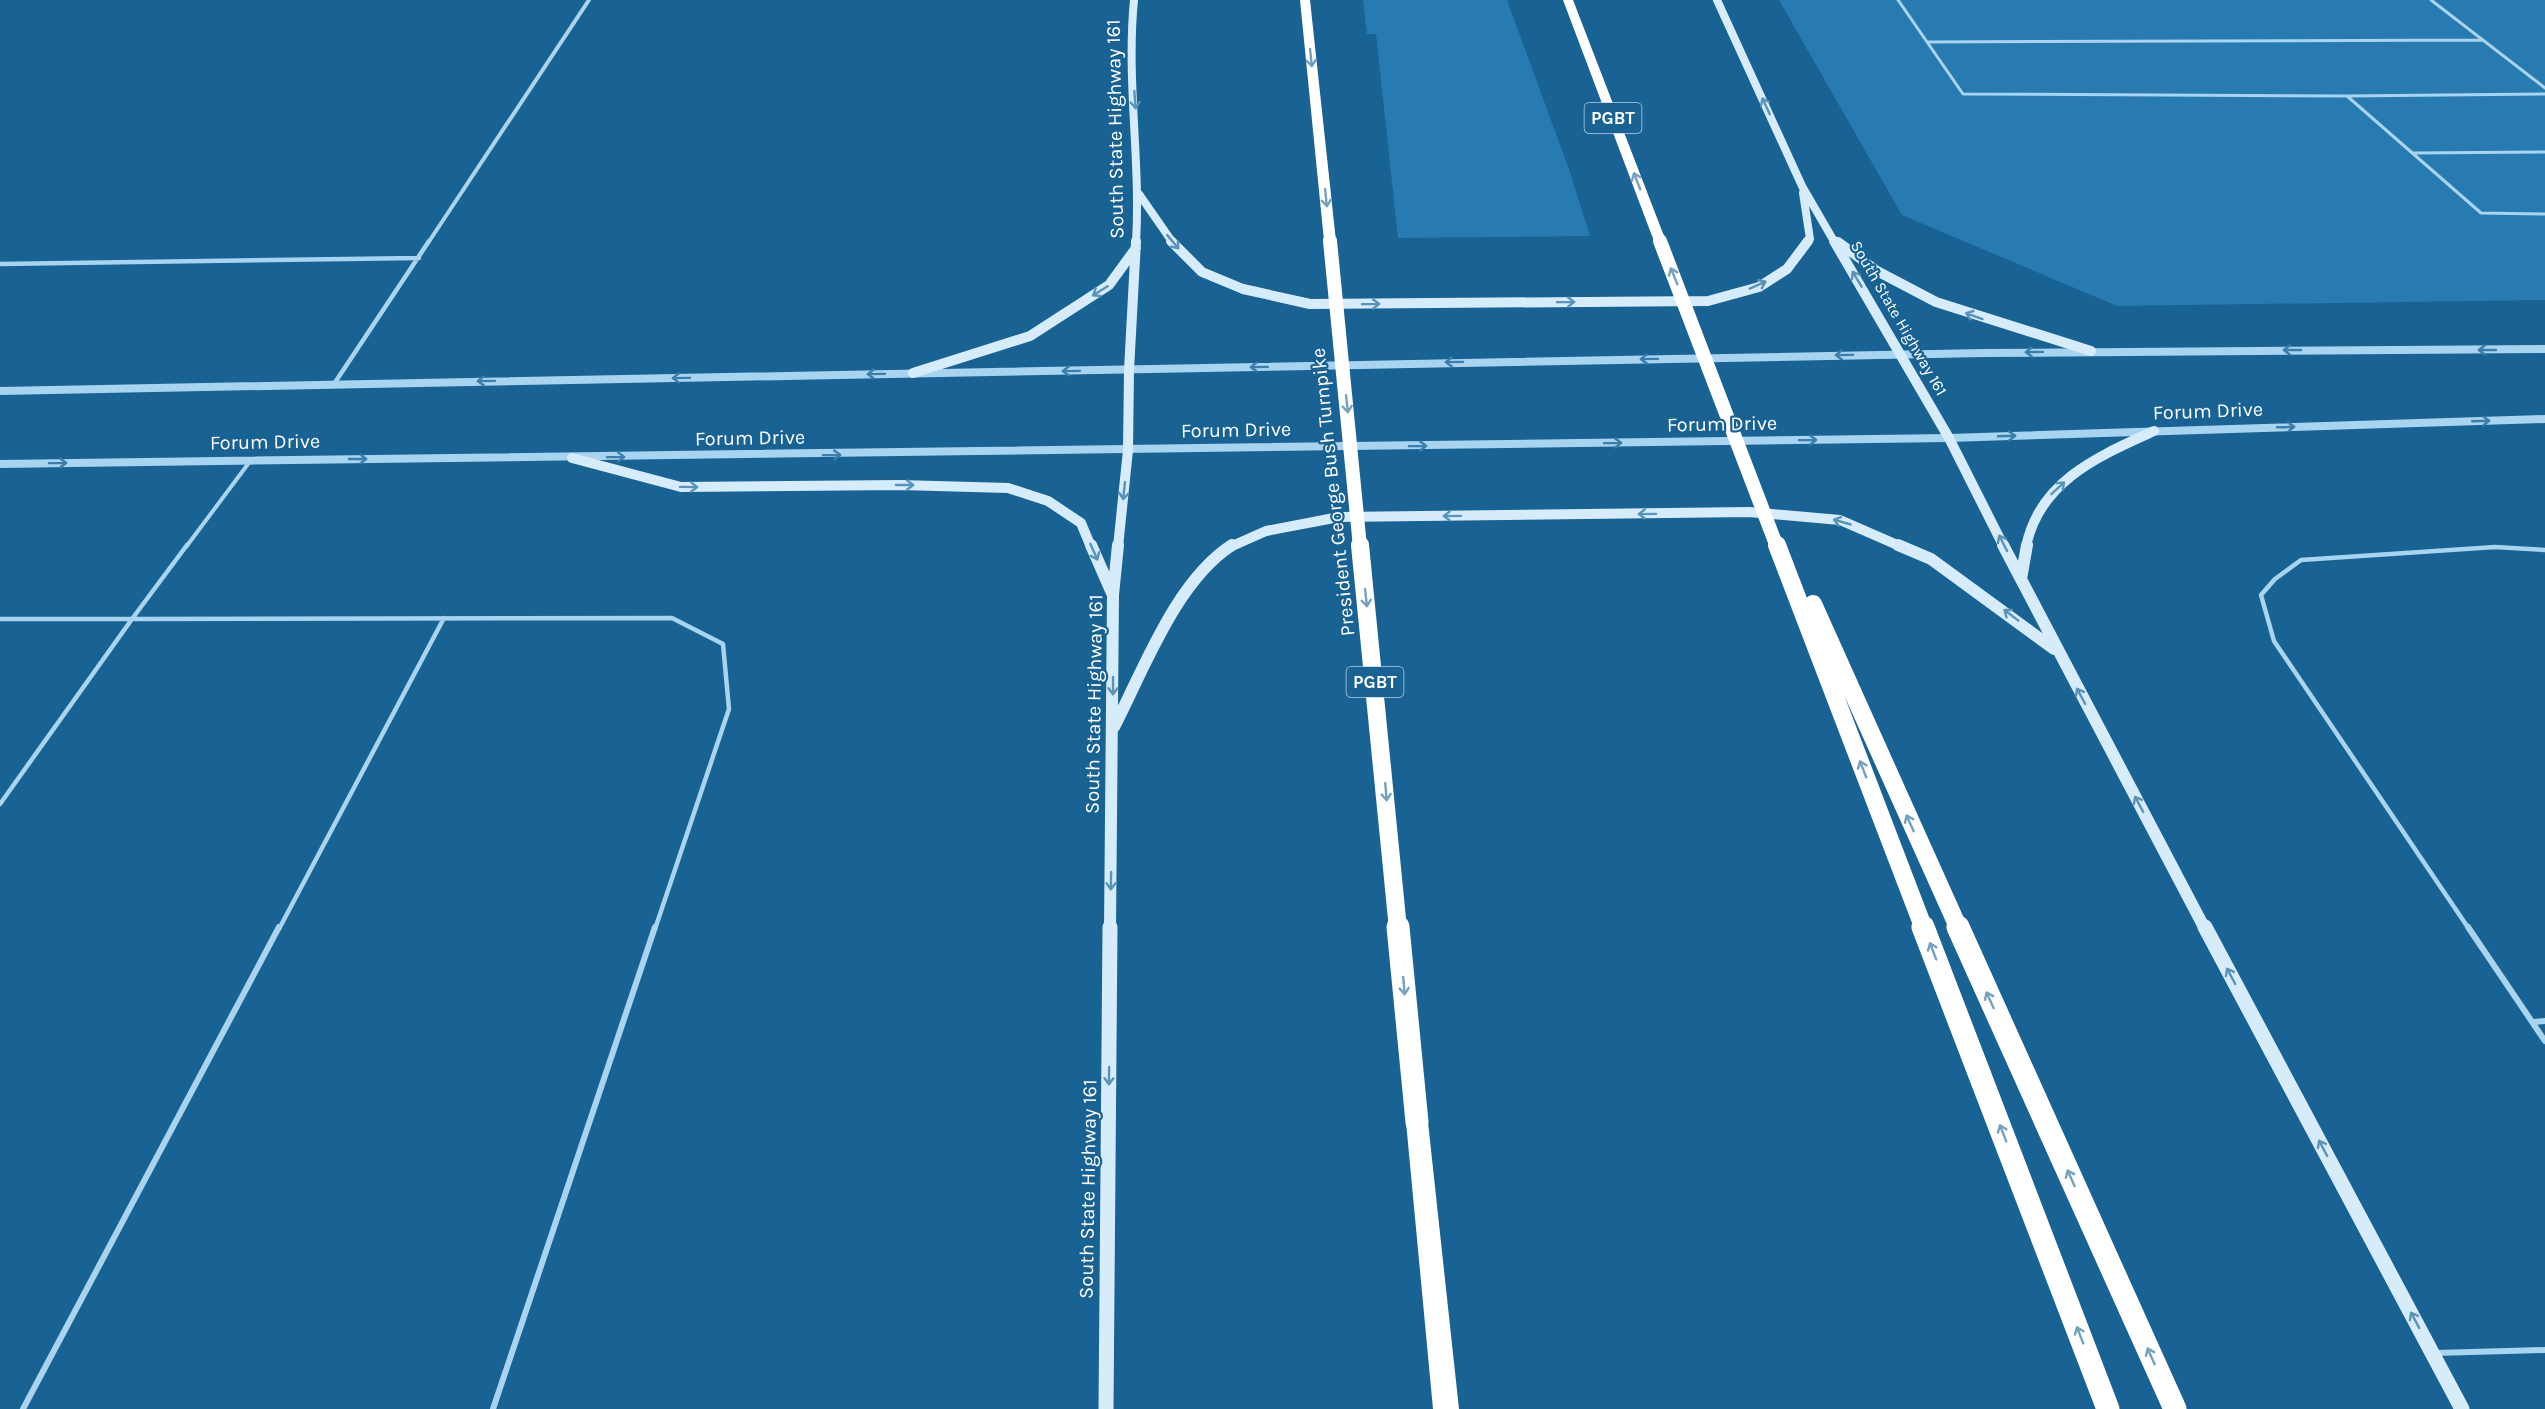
<svg xmlns="http://www.w3.org/2000/svg" width="2545" height="1409" font-family="Karla,sans-serif">
  <style>
    .green { fill: #277bb0 }
    .lines { fill: none; stroke-linecap: round; stroke-linejoin: round }
    .service-far3 { stroke: #a9d4f0; stroke-width: 3 }
    .service-far2 { stroke: #a9d4f0; stroke-width: 4 }
    .service-far1 { stroke: #a9d4f0; stroke-width: 4.5 }
    .service { stroke: #a9d4f0; stroke-width: 6 }
    .minor-far1 { stroke: #a9d4f0; stroke-width: 4 }
    .minor { stroke: #a9d4f0; stroke-width: 4.5 }
    .tertiary { stroke: #a9d4f0; stroke-width: 8 }
    .secondary-far3 { stroke: #d7ecfb; stroke-width: 8 }
    .secondary-far2 { stroke: #d7ecfb; stroke-width: 10 }
    .secondary-far1 { stroke: #d7ecfb; stroke-width: 12 }
    .secondary { stroke: #d7ecfb; stroke-width: 15 }
    .motorway { fill: #fff; fill-rule: evenodd }
    .motorway-bridge-far3 { stroke: #fff; stroke-width: 11 }
    .motorway-bridge-far2 { stroke: #fff; stroke-width: 14 }
    .motorway-bridge-far1 { stroke: #fff; stroke-width: 18 }
    .motorway-bridge { stroke: #fff; stroke-width: 23 }
    .oneway { stroke: #74a1bf }
    .oneway2 { stroke: #5b92b8 }
    .oneway3 { stroke: #3c7eab }
    .labels { text-anchor: middle; dominant-baseline: central; stroke-width: 4.5; stroke-linejoin: round; paint-order: stroke }
    .far-street-label { font-size: 16px; fill: #fff; stroke: #186294 }
    .shield { fill: #186294; stroke: #bad0df; stroke-width: 1.5 }
    .shield-label { font-size: 18px; font-weight: bold; fill: #fff }
    .street-label { font-size: 20px; fill: #fff; stroke: #186294 }
  </style>
  <rect width="100%" height="100%" fill="#186294"/>
  <path class="green" d="M1363,0H1507L1570,172L1590,236L1398,238L1376,34H1367Z
    M1779,0H2545V300L2117,306L1902,215Z"/>
  <g class="lines">
    <path class="service-far3" d="M1898,0L1963,94L2347,96L2481,213L2545,214
      M2431,0L2545,88
      M1927,42L2483,40
      M2347,96L2545,94
      M2413,153L2545,152"/>
    <path class="service-far2" d="M186,547L251,460"/>
    <path class="service-far1" d="M0,619H132L187,545
      M0,804L132,619L672,618L723,644L729,709L655,929
      M279,929L444,618
      M2469,929L2274,641L2261,595L2275,579L2301,560L2495,547L2545,550"/>
    <path class="service" d="M2468,927L2545,1041
      M2533,1022L2545,1021
      M2435,1353L2545,1350
      M23,1409L279,927
      M493,1409L655,927"/>
    <path class="minor-far1" d="M428,243L589,0"/>
    <path class="minor" d="M0,264L419,258
      M334,384L429,241"/>
    <path class="tertiary" d="M0,391L1984,353L2545,349
      M0,464L1949,438L2545,419"/>
    <path class="secondary-far3" d="M1134,0C1126,81 1141,161 1136,243
      M1717,0L1802,186L1835,243
      M1803,193L1810,239L1807,243
      M1139,194L1173,243"/>
    <path class="secondary-far2" d="M1171,241L1202,272L1243,289L1310,304L1708,301L1759,287L1787,269L1808,241
      M1834,241L1949,438L2004,547
      M1838,242L1877,271L1936,302L2091,351
      M913,373L1030,336L1109,285L1136,248
      M572,458L681,487L900,485L1008,488L1048,501L1081,523L1091,547
      M1118,547L1128,450L1129,370L1136,241
      M1230,547L1266,531L1339,517L1749,512L1840,520L1902,547
      M2026,547C2039,481 2099,456 2154,431"/>
    <path class="secondary-far1" d="M1091,545L1112,593
      M1898,545L1931,559L2054,649
      M2003,545L2205,929
      M2021,579L2027,545
      M1114,727C1144,669 1176,581 1232,545
      M1110,929L1113,595L1118,545"/>
    <path class="secondary" d="M2205,927L2462,1409
      M1106,1409L1110,927"/>
    <path class="motorway" d="M1300,0H1310L1336,241L1330,245L1324,241Z
      M1563,0H1573L1664,236L1663,239L1658,240L1652,236Z
      M1417,1111L1425,1114L1428,1122L1459,1409H1433L1406,1122L1409,1114Z"/>
    <path class="motorway-bridge-far3" d="M1658,236L1660,243"/>
    <path class="motorway-bridge-far2" d="M1330,241L1360,547
      M1660,241L1777,547"/>
    <path class="motorway-bridge-far1" d="M1360,545L1398,929
      M1777,545L1924,929
      M1813,604L1959,929"/>
    <path class="motorway-bridge" d="M1398,927L1417,1122
      M1923,927L2108,1409
      M1958,927L2175,1409"/>
  </g>
  <defs><path id="oneway-shaft" d="M-6 0H5M1.5-3L5.5 0L1.5 3" fill="none" stroke-width="1.6" stroke-linecap="round" stroke-linejoin="round" transform="scale(1.5)"/></defs>
  <g class="oneway">
    <use href="#oneway-shaft" transform="translate(1311 58) rotate(84)"/>
    <use href="#oneway-shaft" transform="translate(1637 181) rotate(-111)"/>
    <use href="#oneway-shaft" transform="translate(1326 198) rotate(84)"/>
    <use href="#oneway-shaft" transform="translate(1674 276) rotate(-112)"/>
    <use href="#oneway-shaft" transform="translate(1347 404) rotate(84)"/>
    <use href="#oneway-shaft" transform="translate(1366 598) rotate(84)"/>
    <use href="#oneway-shaft" transform="translate(1863 769) rotate(-111)"/>
    <use href="#oneway-shaft" transform="translate(1386 792) rotate(85)"/>
    <use href="#oneway-shaft" transform="translate(1910 823) rotate(-114)"/>
    <use href="#oneway-shaft" transform="translate(1933 951) rotate(-111)"/>
    <use href="#oneway-shaft" transform="translate(1404 986) rotate(85)"/>
    <use href="#oneway-shaft" transform="translate(1990 1000) rotate(-114)"/>
    <use href="#oneway-shaft" transform="translate(2003 1133) rotate(-111)"/>
    <use href="#oneway-shaft" transform="translate(2071 1178) rotate(-114)"/>
    <use href="#oneway-shaft" transform="translate(2080 1335) rotate(-111)"/>
    <use href="#oneway-shaft" transform="translate(2151 1356) rotate(-114)"/>
  </g>
  <g class="oneway2">
    <use href="#oneway-shaft" transform="translate(1135 100) rotate(86)"/>
    <use href="#oneway-shaft" transform="translate(1766 106) rotate(-115)"/>
    <use href="#oneway-shaft" transform="translate(1173 242) rotate(50)"/>
    <use href="#oneway-shaft" transform="translate(1857 279) rotate(-121)"/>
    <use href="#oneway-shaft" transform="translate(1758 285) rotate(-24)"/>
    <use href="#oneway-shaft" transform="translate(1100 291) rotate(148)"/>
    <use href="#oneway-shaft" transform="translate(1566 302) rotate(-1)"/>
    <use href="#oneway-shaft" transform="translate(1371 304) rotate(-1)"/>
    <use href="#oneway-shaft" transform="translate(1974 316) rotate(-160)"/>
    <use href="#oneway-shaft" transform="translate(905 485)"/>
    <use href="#oneway-shaft" transform="translate(689 487) rotate(1)"/>
    <use href="#oneway-shaft" transform="translate(2058 488) rotate(-43)"/>
    <use href="#oneway-shaft" transform="translate(1124 491) rotate(96)"/>
    <use href="#oneway-shaft" transform="translate(1647 514) rotate(179)"/>
    <use href="#oneway-shaft" transform="translate(1452 516) rotate(179)"/>
    <use href="#oneway-shaft" transform="translate(1842 522) rotate(-164)"/>
    <use href="#oneway-shaft" transform="translate(2003 543) rotate(-117)"/>
    <use href="#oneway-shaft" transform="translate(1094 552) rotate(66)"/>
    <use href="#oneway-shaft" transform="translate(2011 615) rotate(-143)"/>
    <use href="#oneway-shaft" transform="translate(1113 686) rotate(90)"/>
    <use href="#oneway-shaft" transform="translate(2081 696) rotate(-118)"/>
    <use href="#oneway-shaft" transform="translate(2139 804) rotate(-118)"/>
    <use href="#oneway-shaft" transform="translate(1111 881) rotate(91)"/>
    <use href="#oneway-shaft" transform="translate(2231 976) rotate(-118)"/>
    <use href="#oneway-shaft" transform="translate(1109 1076) rotate(91)"/>
    <use href="#oneway-shaft" transform="translate(2323 1148) rotate(-118)"/>
    <use href="#oneway-shaft" transform="translate(2415 1320) rotate(-118)"/>
  </g>
  <g class="oneway3">
    <use href="#oneway-shaft" transform="translate(2292 350) rotate(180)"/>
    <use href="#oneway-shaft" transform="translate(2487 350) rotate(180)"/>
    <use href="#oneway-shaft" transform="translate(2034 352) rotate(179)"/>
    <use href="#oneway-shaft" transform="translate(1844 355) rotate(179)"/>
    <use href="#oneway-shaft" transform="translate(1649 359) rotate(179)"/>
    <use href="#oneway-shaft" transform="translate(1454 362) rotate(179)"/>
    <use href="#oneway-shaft" transform="translate(1259 367) rotate(179)"/>
    <use href="#oneway-shaft" transform="translate(1071 371) rotate(179)"/>
    <use href="#oneway-shaft" transform="translate(876 374) rotate(179)"/>
    <use href="#oneway-shaft" transform="translate(681 378) rotate(179)"/>
    <use href="#oneway-shaft" transform="translate(486 381) rotate(179)"/>
    <use href="#oneway-shaft" transform="translate(2481 421) rotate(-2)"/>
    <use href="#oneway-shaft" transform="translate(2286 427) rotate(-2)"/>
    <use href="#oneway-shaft" transform="translate(2007 436) rotate(-2)"/>
    <use href="#oneway-shaft" transform="translate(1808 440) rotate(-1)"/>
    <use href="#oneway-shaft" transform="translate(1613 443) rotate(-1)"/>
    <use href="#oneway-shaft" transform="translate(1418 446) rotate(-1)"/>
    <use href="#oneway-shaft" transform="translate(832 455) rotate(-1)"/>
    <use href="#oneway-shaft" transform="translate(616 457) rotate(-1)"/>
    <use href="#oneway-shaft" transform="translate(358 459)"/>
    <use href="#oneway-shaft" transform="translate(58 463) rotate(-1)"/>
  </g>
  <g class="labels">
    <g class="far-street-label">
      <text transform="translate(1899 318) rotate(60)">South State Highway 161</text>
    </g>
    <g class="shield">
      <rect x="1584.5" y="103" width="57" height="30" rx="4.5"/>
      <rect x="1346.5" y="667" width="57" height="30" rx="4.5"/>
    </g>
    <g class="shield-label">
      <text x="1613" y="118">PGBT</text>
      <text x="1375" y="682">PGBT</text>
    </g>
    <g class="street-label">
      <text transform="translate(1115 129) rotate(-91)">South State Highway 161</text>
      <text transform="translate(2208 411) rotate(-2)">Forum Drive</text>
      <text transform="translate(1722 424) rotate(-1)">Forum Drive</text>
      <text transform="translate(1236 430) rotate(-1)">Forum Drive</text>
      <text transform="translate(750 438) rotate(-1)">Forum Drive</text>
      <text transform="translate(265 442) rotate(-1)">Forum Drive</text>
      <text transform="translate(1333 492) rotate(-96)">President George Bush Turnpike</text>
      <text transform="translate(1094 704) rotate(-89)">South State Highway 161</text>
      <text transform="translate(1088 1189) rotate(-89)">South State Highway 161</text>
    </g>
  </g>
</svg>
